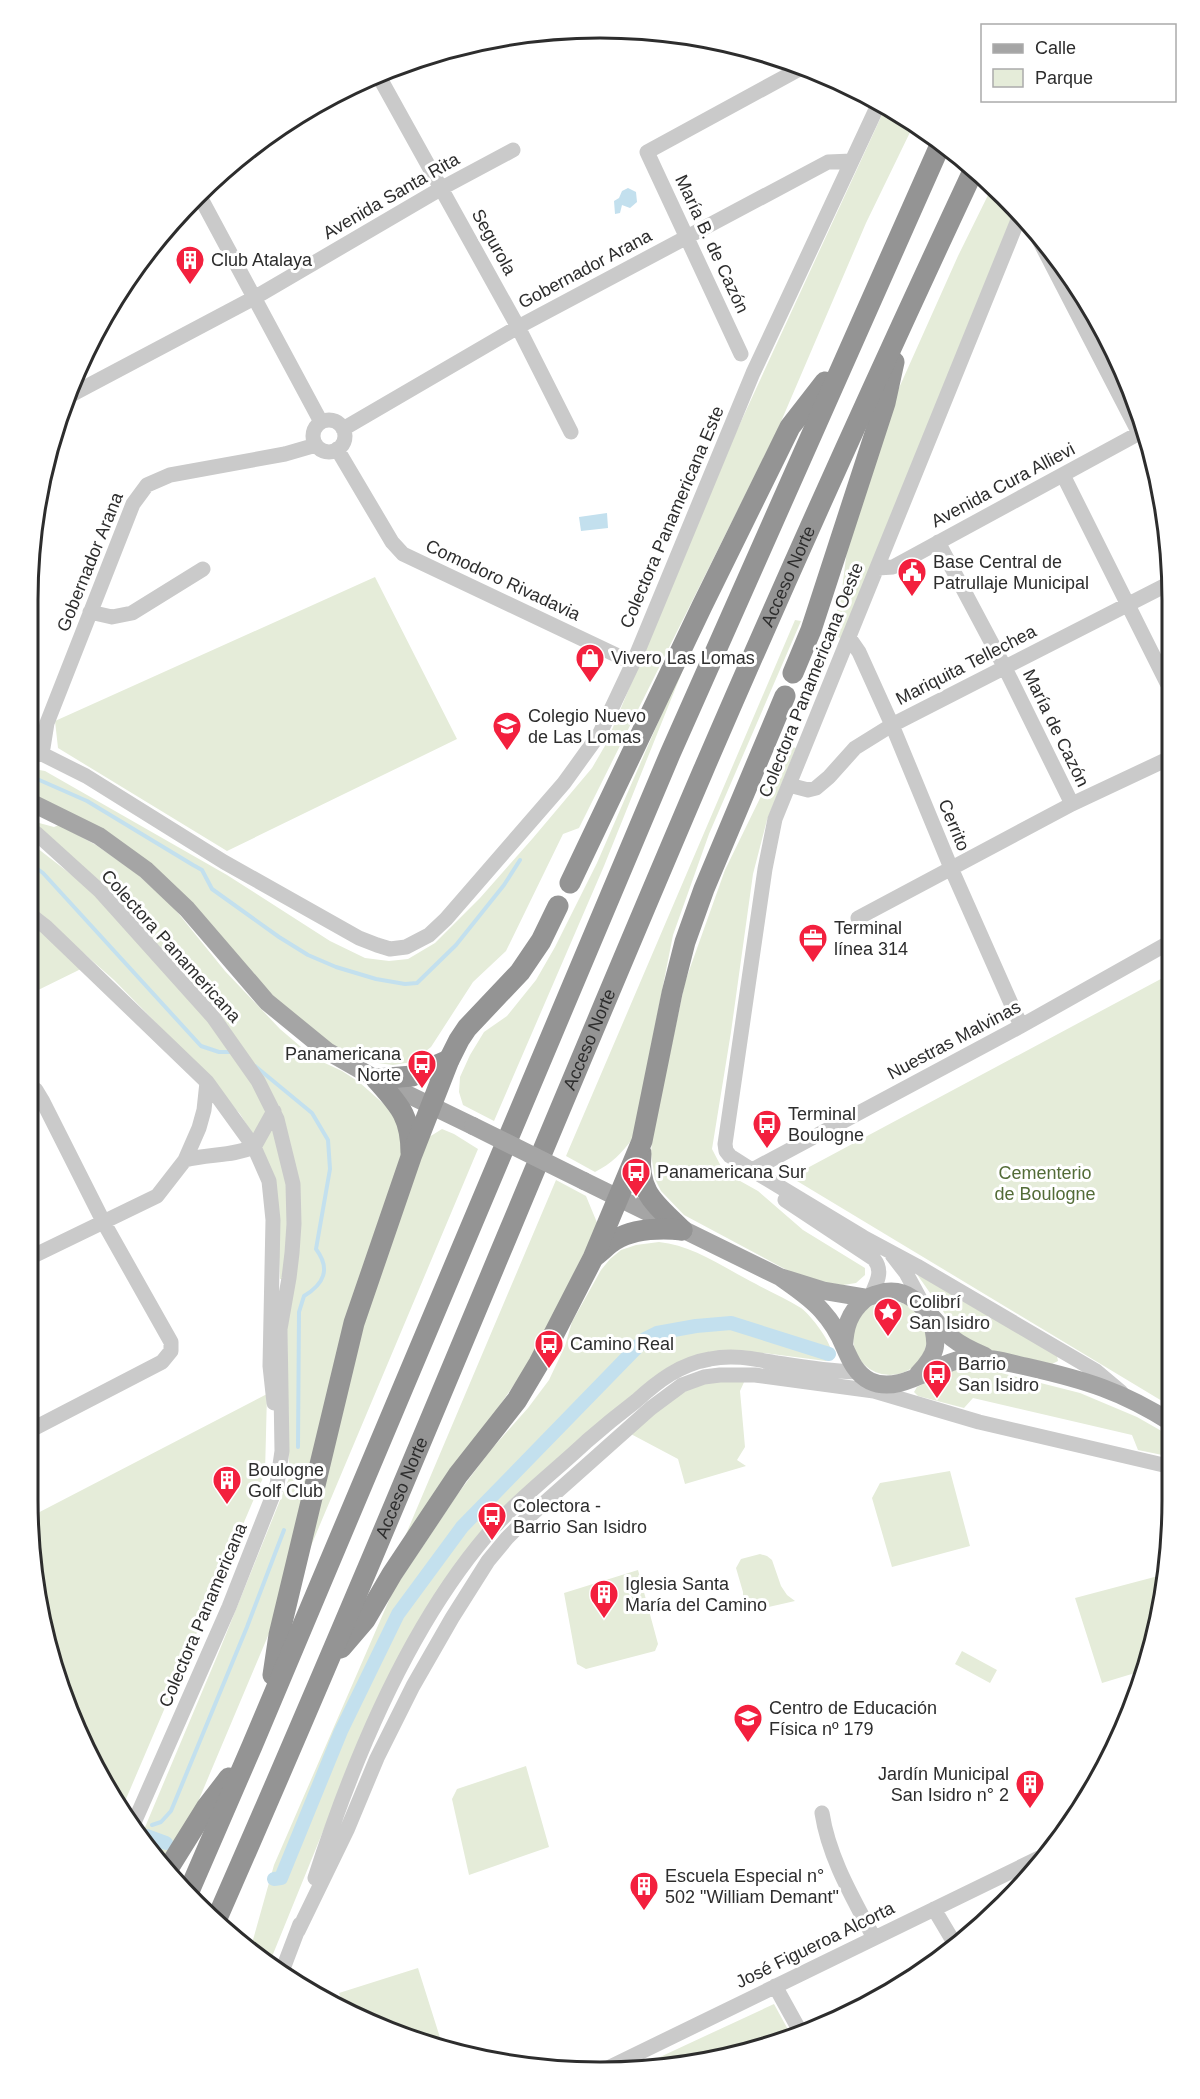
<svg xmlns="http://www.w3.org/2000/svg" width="1200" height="2099" font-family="Arial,sans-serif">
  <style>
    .green { fill: #e5ecd9 }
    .water { fill: #c3e0ee }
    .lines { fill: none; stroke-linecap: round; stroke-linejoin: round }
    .stream { stroke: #c3e0ee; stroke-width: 4 }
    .canal { stroke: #c3e0ee; stroke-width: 14 }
    .minor { stroke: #cacaca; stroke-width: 15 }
    .major { stroke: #a5a5a5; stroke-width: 18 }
    .highway { stroke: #949494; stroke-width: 21 }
    .major-bridge { stroke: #a5a5a5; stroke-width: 18 }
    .labels { text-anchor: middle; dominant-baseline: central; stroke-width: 6; stroke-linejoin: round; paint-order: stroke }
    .street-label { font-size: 18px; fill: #2d2d2d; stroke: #fff }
    .poi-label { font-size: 18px; fill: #2d2d2d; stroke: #fff; text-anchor: start }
    .park-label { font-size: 18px; fill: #536c37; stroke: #fff }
    .rim { fill: none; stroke: #2d2d2d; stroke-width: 3 }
  </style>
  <rect width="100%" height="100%" fill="#fff"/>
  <path class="green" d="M886,106L915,122L866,223L777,431L579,828L563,834L506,951L473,982L431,1047L412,1062L393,1065L354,1060L294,1020L187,902L28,795V768L45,771L227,875L330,941L365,958L389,961L408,959L435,943L480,898L533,838L592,768L606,744L732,441Z
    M993,185L1005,195L1017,211L843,640L832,633L842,589L847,550L882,426L958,256Z
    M375,577L457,739L227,851L58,748L55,721Z
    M707,610L604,866L494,1121L463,1105L459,1092L460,1077L470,1055L484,1032L507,1016L536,980L555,947L597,863Z
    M795,620L801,621L709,834L673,935L633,1138C622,1153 611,1164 595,1172L566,1156Z
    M786,745L796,748L767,820L753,874L731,1032L712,1149L724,1172L758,1191L803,1230L865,1268V1275L856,1283L843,1285L821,1282L798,1276L684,1215L661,1191L655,1179L651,1154L652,1138L685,982L725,870Z
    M28,820L54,827L59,825L96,845L136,873L174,908L225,971L280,1029L314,1058L342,1071L359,1082L395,1114L403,1148L273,1624L192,1816L165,1866L145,1848L140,1839L218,1654L289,1478L287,1323L298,1255L284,1123L230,1029L146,931L109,891L28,823Z
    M28,841L95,893L210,1020L253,1083L274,1122L287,1184L289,1216L285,1280L280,1279L276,1184L260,1146L240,1114L180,1047L114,980L28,904Z
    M28,921L85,967L28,995Z
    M1172,973V1407L797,1181L798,1173Z
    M442,1129L454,1134L478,1149L303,1565L363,1317L426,1139Z
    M556,1180L586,1196L598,1225L529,1363L398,1553Z
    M659,1242C693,1245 726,1269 756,1284C770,1292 787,1299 801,1308C811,1315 834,1345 832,1357L826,1361L764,1353L706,1354L494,1519L365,1728L269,1964L251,1947L274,1865L393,1591L457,1495L489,1452L528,1408L549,1380L565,1346L572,1322L601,1270L610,1259L621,1250L636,1245Z
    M916,1273L1057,1356L1058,1361L1052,1364L990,1350L959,1334Z
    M853 1338a37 37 0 1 1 74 0a37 37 0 1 1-74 0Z
    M974,1366L1080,1393L1137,1417L1172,1437V1457L1138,1450L1132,1435L973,1398L964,1408L918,1396L914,1392L917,1387L948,1372Z
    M745,1380L740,1391L745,1447L737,1460L746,1466L685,1484L678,1459L629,1433L683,1390L701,1381Z
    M267,1394L265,1473L123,1806L57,1683L30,1517Z
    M950,1471L970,1546L892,1567L872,1498L880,1483Z
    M760,1554L767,1556L772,1560L781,1586L787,1595L795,1601L743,1613V1592L736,1568L741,1559Z
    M638,1570L658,1644L655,1651L586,1669L577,1664L564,1593Z
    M1162,1575L1163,1580L1145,1670L1102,1683L1075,1598Z
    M962,1651L997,1670L990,1683L955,1664Z
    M526,1766L549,1847L469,1875L452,1799L457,1789Z
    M418,1968L443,2047L441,2048L343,2003L339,1993Z
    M774,2004L791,2035L632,2070Z"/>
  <path class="water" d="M628,188L636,192L637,202L630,208L622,205L620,213L615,214L614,201L619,198L622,191Z
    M607,513L608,528L581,531L579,517Z"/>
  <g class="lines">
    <path class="stream" d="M28,775L87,801L193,865L202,870L212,889L279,937L308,955L336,967L376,979L405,984L417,983L456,945L504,885L520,860
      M28,862L43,873L201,1046L219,1052H232
      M255,1066L312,1113L328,1140L330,1169L316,1249C331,1269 324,1284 304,1296L299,1312L298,1447
      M152,1825L161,1822L171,1811L247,1627L284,1530"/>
    <path class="canal" d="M147,1836L166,1843
      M274,1879L281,1878L341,1731L398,1614L462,1527L645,1339L657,1333L696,1326L731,1323L829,1354"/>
    <path class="minor" d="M377,73L518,327L571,432
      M198,193L321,422
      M1020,215L775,819L765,869L725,1144L726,1151L730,1156L752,1170L863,1237L917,1266L1096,1371L1121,1392
      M1036,234L1139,433
      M741,354L647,152L805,66
      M67,397L254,298L442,188L513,150
      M313 436a16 16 0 1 1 32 0a16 16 0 1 1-32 0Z
      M343,429L518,327L828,162L852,161
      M337,449L392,542L403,554L633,663
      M1063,475L1172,693
      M938,542L1005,668L1072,804
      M878,568L893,567L1145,430
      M90,612L112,617L132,613L203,569
      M850,639L859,652L892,725L951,868L1021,1026
      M42,754L47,723L133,504L147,485L170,475L285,454L316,445
      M28,756L42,754L86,776L224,862L359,938L377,945L390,949L406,947L429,935L446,919L564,783L600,733L633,663L753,373L879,103
      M789,785L808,790L816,788L829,777L855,748L892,725L1172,582
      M28,828L37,834L100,891L213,1017L258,1081L277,1119L293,1184L294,1224L292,1253L289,1278L280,1329L282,1451L277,1485L229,1607L133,1825
      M28,913L46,927L207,1082L254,1147L269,1181L273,1220L270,1366L274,1403
      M858,918L1072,804L1172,757
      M185,1160C208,1154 233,1156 254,1147L274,1111
      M752,1170L1021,1026L1172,941
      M785,1200L874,1259C884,1272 876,1283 871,1296
      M892,1255L906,1273L925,1308
      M27,1259L157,1196L185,1160L199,1128L204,1110L207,1082
      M27,1432L162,1362L171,1351V1342L104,1223L42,1100L36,1090L28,1086
      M822,1813C829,1858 853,1898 874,1938
      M315,1878C352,1763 408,1628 487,1535C516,1501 554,1472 587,1441C603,1427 619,1414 636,1401C658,1381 680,1364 710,1359C733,1354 755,1359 777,1363C805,1367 831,1372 859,1372
      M934,1909L956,1946
      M298,1931L347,1830L377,1758L413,1686L452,1618L488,1561L507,1538L524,1521L651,1408L682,1385L704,1377L720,1375H755L874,1391L979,1422L1172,1467
      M281,1974L300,1924
      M775,1986L801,2033
      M608,2068L1039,1858"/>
    <path class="major" d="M28,801L99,836L146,870L187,909L267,1002L327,1051L376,1079L473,1126
      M584,1181L780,1277L825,1291L867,1298
      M780,1277C794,1287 811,1298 822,1311C831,1321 839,1334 844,1346C850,1360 856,1374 870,1381C901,1396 938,1360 970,1358C990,1357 1009,1363 1028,1367C1085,1380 1122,1391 1172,1423
      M844,1346C845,1327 849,1313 864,1300C870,1295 878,1294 885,1292C917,1287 931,1321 952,1338C962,1346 973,1351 985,1356
      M918,1374C939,1352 938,1344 930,1315"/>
    <g class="highway">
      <path d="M793,673L811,630L885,403L894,362"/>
      <path d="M570,883L702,606L790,427L825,382"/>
      <path d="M376,1079C399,1105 411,1116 411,1153"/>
      <path d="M376,1079L412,1076L449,1060"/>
      <path d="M641,1153C637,1193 656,1204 682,1230"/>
      <path d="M595,1256C602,1251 608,1244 615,1240C635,1228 660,1228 682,1230"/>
      <path d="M341,1648L365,1620L392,1574L458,1475L517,1400L539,1363L593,1258L642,1141L672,993L685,942L704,889L785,696"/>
      <path d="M273,1675L279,1635L354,1323L411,1157L449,1060L459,1040L467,1028L520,972L541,941L558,906"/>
      <path d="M168,1869L206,1808L229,1778"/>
      <path d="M190,1889L252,1746L670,754L941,143"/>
      <path id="s1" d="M218,1916C385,1536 540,1152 703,771C790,569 881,368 974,169"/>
    </g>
    <path class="major-bridge" d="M473,1126L584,1181"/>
  </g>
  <defs>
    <g id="building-pin" transform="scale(1.5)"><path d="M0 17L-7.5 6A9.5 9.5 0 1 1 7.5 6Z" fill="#f3203e" stroke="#fff"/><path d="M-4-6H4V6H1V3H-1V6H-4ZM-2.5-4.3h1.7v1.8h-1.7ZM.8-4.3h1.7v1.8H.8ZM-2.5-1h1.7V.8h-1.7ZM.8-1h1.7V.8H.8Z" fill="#fff"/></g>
    <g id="civic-pin" transform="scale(1.5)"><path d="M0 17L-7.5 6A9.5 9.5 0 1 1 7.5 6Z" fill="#f3203e" stroke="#fff"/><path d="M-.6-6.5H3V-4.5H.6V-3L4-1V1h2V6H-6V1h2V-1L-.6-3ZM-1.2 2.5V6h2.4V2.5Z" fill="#fff"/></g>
    <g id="shop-pin" transform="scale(1.5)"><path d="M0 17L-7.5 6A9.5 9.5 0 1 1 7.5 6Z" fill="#f3203e" stroke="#fff"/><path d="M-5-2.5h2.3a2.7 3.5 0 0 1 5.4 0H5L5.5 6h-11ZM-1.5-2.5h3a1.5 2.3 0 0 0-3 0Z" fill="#fff"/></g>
    <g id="school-pin" transform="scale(1.5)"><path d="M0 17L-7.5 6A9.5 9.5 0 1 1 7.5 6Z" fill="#f3203e" stroke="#fff"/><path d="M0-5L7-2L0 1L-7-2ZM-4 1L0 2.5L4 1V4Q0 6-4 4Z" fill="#fff"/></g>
    <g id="office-pin" transform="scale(1.5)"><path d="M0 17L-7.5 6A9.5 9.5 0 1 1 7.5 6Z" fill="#f3203e" stroke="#fff"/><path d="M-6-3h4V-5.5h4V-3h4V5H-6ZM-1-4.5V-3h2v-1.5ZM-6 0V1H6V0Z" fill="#fff"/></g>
    <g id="bus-pin" transform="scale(1.5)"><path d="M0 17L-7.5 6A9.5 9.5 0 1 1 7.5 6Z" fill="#f3203e" stroke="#fff"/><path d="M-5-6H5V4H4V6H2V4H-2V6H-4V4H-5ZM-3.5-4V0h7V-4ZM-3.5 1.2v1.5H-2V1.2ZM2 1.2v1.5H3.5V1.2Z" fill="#fff"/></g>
    <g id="sight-pin" transform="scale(1.5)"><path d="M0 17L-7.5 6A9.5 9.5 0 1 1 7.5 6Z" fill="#f3203e" stroke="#fff"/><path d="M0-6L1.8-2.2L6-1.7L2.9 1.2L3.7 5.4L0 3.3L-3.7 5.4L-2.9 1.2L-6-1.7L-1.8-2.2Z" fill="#fff"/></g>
  </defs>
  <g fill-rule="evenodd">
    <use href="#building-pin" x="190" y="260"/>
    <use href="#civic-pin" x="912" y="572"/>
    <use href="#shop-pin" x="590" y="658"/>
    <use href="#school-pin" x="507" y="726"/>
    <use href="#office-pin" x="813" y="938"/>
    <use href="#bus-pin" x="422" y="1064"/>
    <use href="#bus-pin" x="767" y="1124"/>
    <use href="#bus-pin" x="636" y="1172"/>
    <use href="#sight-pin" x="888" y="1312"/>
    <use href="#bus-pin" x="549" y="1344"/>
    <use href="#bus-pin" x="937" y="1374"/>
    <use href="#building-pin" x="227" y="1480"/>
    <use href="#bus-pin" x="492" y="1516"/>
    <use href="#building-pin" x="604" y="1594"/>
    <use href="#school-pin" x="748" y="1718"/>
    <use href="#building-pin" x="1030" y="1784"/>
    <use href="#building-pin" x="644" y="1886"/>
  </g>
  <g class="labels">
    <g class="street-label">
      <text transform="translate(391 196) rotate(-30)">Avenida Santa Rita</text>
      <text transform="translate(494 242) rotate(61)">Segurola</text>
      <text transform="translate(712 244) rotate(65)">María B. de Cazón</text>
      <text transform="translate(585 269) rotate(-28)">Gobernador Arana</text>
      <text transform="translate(1003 485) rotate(-28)">Avenida Cura Allievi</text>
      <text transform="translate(672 517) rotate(-67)">Colectora Panamericana Este</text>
      <text transform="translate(90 562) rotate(-68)">Gobernador Arana</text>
      <text stroke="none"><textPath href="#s1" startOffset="1456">Acceso Norte</textPath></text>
      <text transform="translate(503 580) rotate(25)">Comodoro Rivadavia</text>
      <text transform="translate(966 665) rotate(-27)">Mariquita Tellechea</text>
      <text transform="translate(811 680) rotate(-68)">Colectora Panamericana Oeste</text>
      <text transform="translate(1056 728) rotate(64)">María de Cazón</text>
      <text transform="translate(954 825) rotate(67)">Cerrito</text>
      <text transform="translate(171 946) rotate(48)">Colectora Panamericana</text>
      <text stroke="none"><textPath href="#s1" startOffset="952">Acceso Norte</textPath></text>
      <text transform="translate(954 1040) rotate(-28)">Nuestras Malvinas</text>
      <text stroke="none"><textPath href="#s1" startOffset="466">Acceso Norte</textPath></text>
      <text transform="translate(203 1615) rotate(-67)">Colectora Panamericana</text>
      <text transform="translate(815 1945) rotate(-26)">José Figueroa Alcorta</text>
    </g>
    <g class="poi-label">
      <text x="211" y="260">Club Atalaya</text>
      <text x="933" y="562">Base Central de<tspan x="933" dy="21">Patrullaje Municipal</tspan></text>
      <text x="611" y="658">Vivero Las Lomas</text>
      <text x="528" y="716">Colegio Nuevo<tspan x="528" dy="21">de Las Lomas</tspan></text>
      <text x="834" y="928">Terminal<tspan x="834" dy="21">línea 314</tspan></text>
      <text x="401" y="1054" text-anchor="end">Panamericana<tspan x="401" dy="21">Norte</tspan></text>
      <text x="788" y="1114">Terminal<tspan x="788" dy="21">Boulogne</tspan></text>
      <text x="657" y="1172">Panamericana Sur</text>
      <text x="909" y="1302">Colibrí<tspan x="909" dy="21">San Isidro</tspan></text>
      <text x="570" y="1344">Camino Real</text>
      <text x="958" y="1364">Barrio<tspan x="958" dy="21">San Isidro</tspan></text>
      <text x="248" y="1470">Boulogne<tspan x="248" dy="21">Golf Club</tspan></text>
      <text x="513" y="1506">Colectora -<tspan x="513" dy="21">Barrio San Isidro</tspan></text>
      <text x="625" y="1584">Iglesia Santa<tspan x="625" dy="21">María del Camino</tspan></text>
      <text x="769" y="1708">Centro de Educación<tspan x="769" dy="21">Física nº 179</tspan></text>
      <text x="1009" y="1774" text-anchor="end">Jardín Municipal<tspan x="1009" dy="21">San Isidro n° 2</tspan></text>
      <text x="665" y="1876">Escuela Especial n°<tspan x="665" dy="21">502 "William Demant"</tspan></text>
    </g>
    <g class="park-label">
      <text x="1045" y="1173">Cementerio<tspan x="1045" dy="21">de Boulogne</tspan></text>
    </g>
  </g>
  <path d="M0 0H1200V2099H0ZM600 38H600A562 562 0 0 1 1162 600V1500A562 562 0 0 1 600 2062H600A562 562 0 0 1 38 1500V600A562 562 0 0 1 600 38Z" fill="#fff" fill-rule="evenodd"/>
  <path class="rim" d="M600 38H600A562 562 0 0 1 1162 600V1500A562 562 0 0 1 600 2062H600A562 562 0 0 1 38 1500V600A562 562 0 0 1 600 38Z"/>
  <rect x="981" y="24" width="195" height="78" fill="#ffffff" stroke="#ababab" stroke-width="1.5"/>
  <rect x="993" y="44" width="30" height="9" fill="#a5a5a5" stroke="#ababab" stroke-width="1.5"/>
  <text x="1035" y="54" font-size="18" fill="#2d2d2d">Calle</text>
  <rect x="993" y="69" width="30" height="18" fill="#e5ecd9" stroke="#ababab" stroke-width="1.5"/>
  <text x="1035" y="84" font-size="18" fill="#2d2d2d">Parque</text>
</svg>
